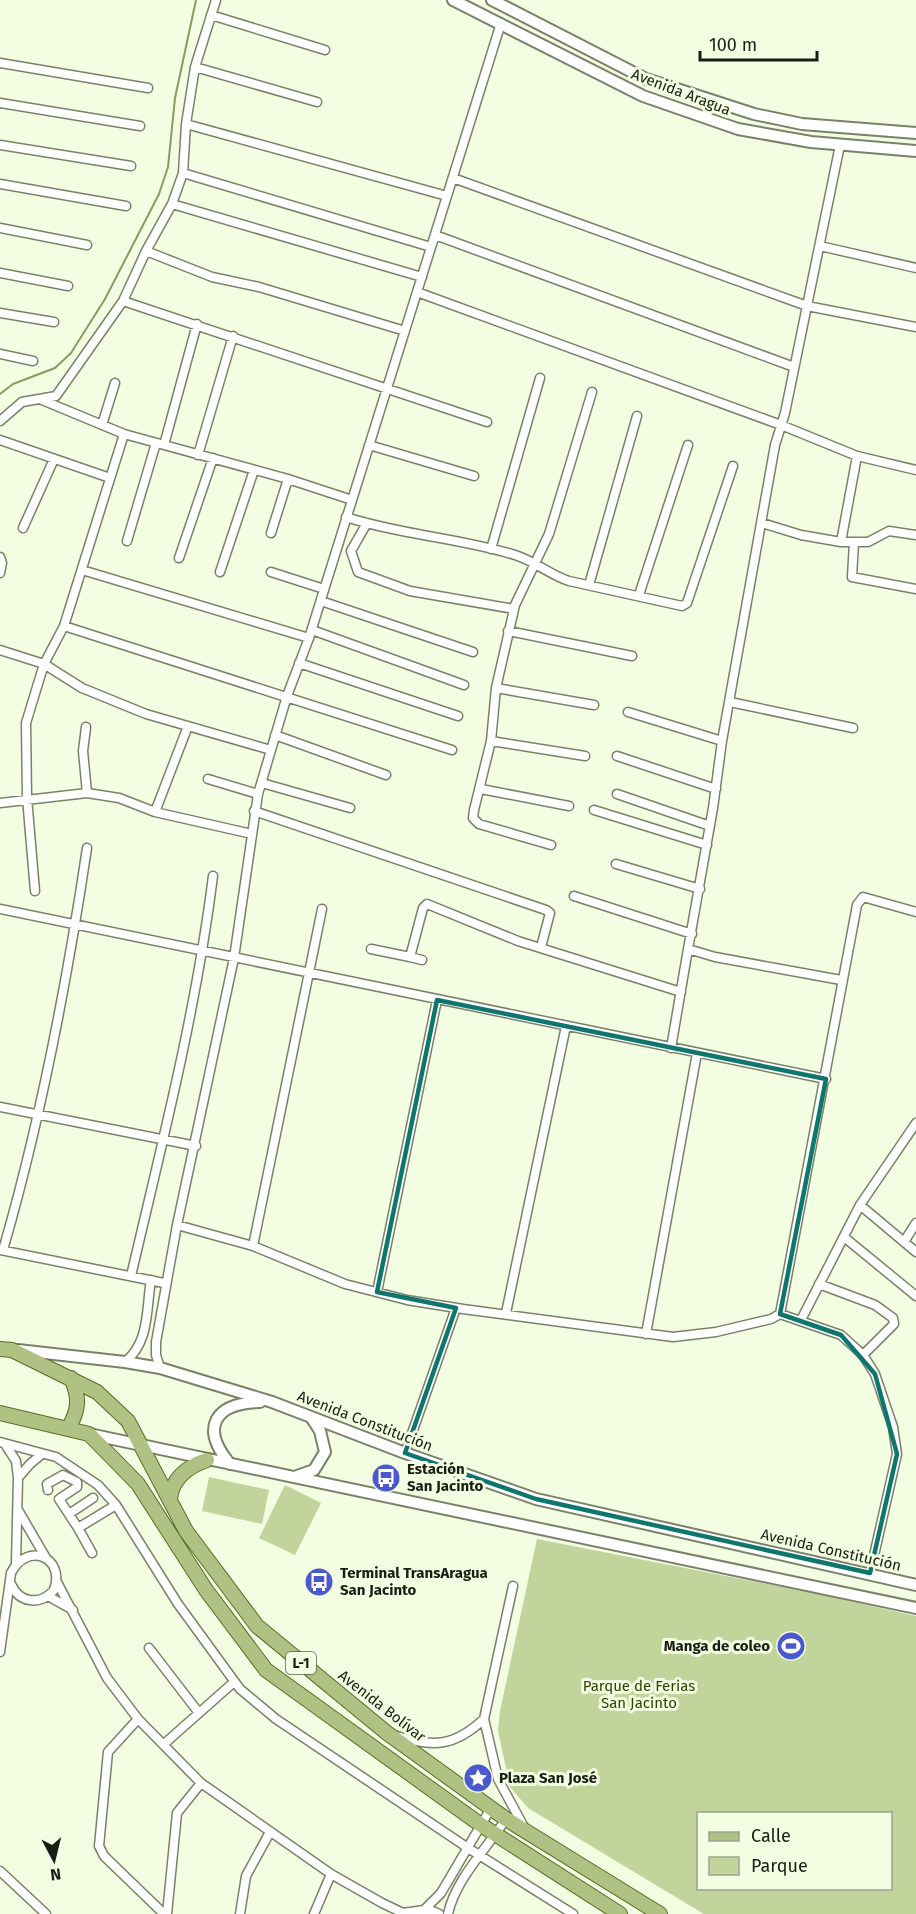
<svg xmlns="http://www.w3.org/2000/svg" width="916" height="1914" font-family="'Fira Sans',sans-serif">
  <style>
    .green { fill: #c0d49c; fill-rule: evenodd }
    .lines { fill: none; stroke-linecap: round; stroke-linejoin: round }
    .stream { stroke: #889c5f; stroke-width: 2 }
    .minor-casing { stroke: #798269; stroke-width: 11 }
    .tertiary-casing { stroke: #798269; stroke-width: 14 }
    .primary-casing { stroke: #596c27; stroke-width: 16 }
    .minor { stroke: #fff; stroke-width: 8 }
    .tertiary { stroke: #fff; stroke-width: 10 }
    .primary { stroke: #b0c184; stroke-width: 14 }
    .marked { fill: none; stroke: #0f766e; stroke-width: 4.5; stroke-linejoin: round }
    .labels { text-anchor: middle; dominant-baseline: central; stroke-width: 6; stroke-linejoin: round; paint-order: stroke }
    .shield { fill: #f2fde1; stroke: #5a6051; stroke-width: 1.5 }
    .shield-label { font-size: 14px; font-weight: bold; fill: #191d13 }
    .street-label { font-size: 15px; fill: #191d13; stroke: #f2fde1 }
    .poi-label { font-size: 15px; font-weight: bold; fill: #191d13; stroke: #f2fde1; text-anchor: start }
    .park-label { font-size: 15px; fill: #324101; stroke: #f2fde1 }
  </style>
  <rect width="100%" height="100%" fill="#f2fde1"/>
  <path class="green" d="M209,1477L269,1490L262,1524L202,1511Z
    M285,1485L321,1503L295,1555L259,1538Z
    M537,1539L818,1594L916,1616V1914H704L528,1808L510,1787L498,1731L500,1711ZM698,1814H890V1888H698Z"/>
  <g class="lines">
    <path class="stream" d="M0,394L13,384L55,368L71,353L105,299L159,194L168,167L175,98L196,0"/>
    <g class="minor-casing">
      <path id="minor" d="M211,15L325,50
        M0,63L148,88
        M195,67L317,102
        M0,103L140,126
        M186,124L447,196
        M0,145L131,166
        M840,145L785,413L775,445L722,741L713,808L688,949L715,957L841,980
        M183,173L431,247
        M453,178L807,306L916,327
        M0,184L126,206
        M172,204L422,277
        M0,228L87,245
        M435,235L794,367
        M820,246L916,268
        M146,251L212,277L259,287L405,331
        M0,273L68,286
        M417,292L781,425L857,456L916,470
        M123,301L487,422
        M0,313L54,322
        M0,354L33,361
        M42,400L124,434L288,479L352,500
        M0,421L22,402L56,396L123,301L146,251L172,204L183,173L186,124L195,67L216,0
        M102,425L115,383
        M0,440L110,478
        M164,445L197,324
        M369,445L474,476
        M198,455L233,336
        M346,517C401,535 460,538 515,555C535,561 550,575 569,581L682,606L687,603L733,466
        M367,523L351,551L358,572L410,591L514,609
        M762,523L801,535L841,542H868L889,531L916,535
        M23,528L54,459
        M271,533L288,479
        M127,541L156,443
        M841,542L857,456
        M854,542L852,577L916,589
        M491,549L540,378
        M0,557L2,563L0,573
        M179,558L213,458
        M82,570L309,638
        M220,572L254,470
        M271,572L324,589
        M589,585L637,416
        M639,595L688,445
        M321,601L473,652
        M64,626L452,750
        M312,630L464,685
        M508,631L632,656
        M0,650L44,664L82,688L146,714L271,750
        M299,663L458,716
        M496,688L594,705
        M730,702L853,728
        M628,712L722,741
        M86,727L83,751L87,793
        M275,735L386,775
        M491,741L585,756
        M617,756L716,789
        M208,779L258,794
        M262,783L350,808
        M481,789L569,806
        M617,794L710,826
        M0,803L87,793L119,798L155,812L252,834
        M594,810L707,845
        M254,811L546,910L550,913L541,947
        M155,812L188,726
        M551,845L479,824L473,818L474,810L491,741L496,688L515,605L549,534L592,392
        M616,864L700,889
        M35,891L27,798L26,723L44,664L64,626L124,434
        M574,896L692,934
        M0,909L826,1079
        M371,949L410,957
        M422,960L410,957L423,908L427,904L518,941L681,992
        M671,1048L688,949
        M0,1107L196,1146
        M860,1205L916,1252
        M177,1225L234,958L258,794L287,696L309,638L501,23
        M844,1237L916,1296
        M904,1242L916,1223
        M253,1246L322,909
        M0,1250L164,1283
        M3,1250C41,1119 67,982 87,848
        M131,1276C162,1143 196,1012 213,876
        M819,1284L875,1305L893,1318L894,1324L863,1355
        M377,1292L437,1000
        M506,1313L566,1026
        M780,1314L857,905L863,897L916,912
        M801,1320L860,1205L916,1123
        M646,1334L697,1053
        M125,1362C150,1342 146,1309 151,1280
        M160,1368L156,1355V1342L177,1225L253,1246L345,1284L407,1300L463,1309L673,1337L716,1332L771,1319L780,1314L841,1335L863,1355L875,1374L893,1427L897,1454L870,1573
        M0,1442L56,1457L98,1485L116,1505L178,1604L240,1689L276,1719L468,1848L573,1914
        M5,1444L16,1461L18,1478
        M405,1453L456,1308
        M48,1490L47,1484L63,1475L77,1482V1487L59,1499L78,1528
        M18,1510L46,1558
        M69,1514L93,1498
        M92,1553L78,1528L116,1505
        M16,1563L18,1478L30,1464L42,1454
        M57,1582L107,1678L138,1719L201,1783L331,1874L382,1903L403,1913L424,1910L441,1893L491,1808
        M513,1586L484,1719L498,1779L525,1829
        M48,1596L73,1610
        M149,1648L199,1713
        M0,1652L11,1573C27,1541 66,1557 54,1590C40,1606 19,1603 11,1584
        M138,1719L108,1752L99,1846L104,1856L164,1914
        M397,1736C434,1748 455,1746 484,1719
        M164,1744L234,1682
        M0,1871L46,1914
        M421,1911L430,1910L439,1914
        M167,1914L177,1813L201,1783
        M240,1914L246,1876L270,1832
        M314,1914L331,1874
        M448,1914C455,1880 487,1848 506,1819"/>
    </g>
    <g class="tertiary-casing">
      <path id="tertiary" d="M453,0L643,96L738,129L811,142L916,151
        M492,0L646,79L754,114L802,124L916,133
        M18,1350L125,1362L160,1368L272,1402L405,1453L536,1499L916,1585
        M89,1434L916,1608
        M230,1464C200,1428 214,1403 260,1402
        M297,1476L314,1470L325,1452L320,1431L311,1417"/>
    </g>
    <g class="primary-casing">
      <path id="primary" d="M0,1349L12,1350L97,1392L128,1421L186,1531L257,1626L387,1733L506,1819L660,1914
        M0,1413L89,1434L138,1484L206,1590L266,1670L481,1825L620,1914
        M68,1429C79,1410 80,1398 71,1378
        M170,1498C173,1477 189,1466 207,1460"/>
    </g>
    <use href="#minor" class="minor"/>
    <use href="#tertiary" class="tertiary"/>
    <use href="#primary" class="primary"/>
  </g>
  <path class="marked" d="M437,1000L826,1079L780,1314L841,1335L875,1374L897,1454L870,1573L536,1499L405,1453L456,1308L377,1292Z"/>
  <defs>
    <g id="bus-disc" transform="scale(1.5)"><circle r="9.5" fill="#4b59ce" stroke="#f2fde1"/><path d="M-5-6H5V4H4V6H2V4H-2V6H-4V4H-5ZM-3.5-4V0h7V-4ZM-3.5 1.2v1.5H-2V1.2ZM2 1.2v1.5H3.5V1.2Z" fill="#fff"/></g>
    <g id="stadium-disc" transform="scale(1.5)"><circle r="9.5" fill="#4b59ce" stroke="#f2fde1"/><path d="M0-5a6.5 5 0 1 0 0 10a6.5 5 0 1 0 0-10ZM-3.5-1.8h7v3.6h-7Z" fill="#fff"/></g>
    <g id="sight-disc" transform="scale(1.5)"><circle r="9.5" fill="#4b59ce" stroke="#f2fde1"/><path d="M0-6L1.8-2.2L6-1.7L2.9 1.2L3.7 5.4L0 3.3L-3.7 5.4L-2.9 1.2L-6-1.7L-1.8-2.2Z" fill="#fff"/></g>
  </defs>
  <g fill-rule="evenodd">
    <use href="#bus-disc" x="386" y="1478"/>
    <use href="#bus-disc" x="319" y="1582"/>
    <use href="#stadium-disc" x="791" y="1646"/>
    <use href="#sight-disc" x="478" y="1778"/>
  </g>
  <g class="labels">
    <rect class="shield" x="286" y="1652" width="30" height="22" rx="4.5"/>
    <g class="shield-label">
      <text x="301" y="1663">L-1</text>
    </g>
    <g class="street-label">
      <text transform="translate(681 92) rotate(21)">Avenida Aragua</text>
      <text transform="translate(365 1421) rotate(21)">Avenida Constitución</text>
      <text transform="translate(831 1550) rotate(13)">Avenida Constitución</text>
      <text transform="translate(382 1706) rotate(38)">Avenida Bolívar</text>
    </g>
    <g class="poi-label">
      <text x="407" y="1469">Estación<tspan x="407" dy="17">San Jacinto</tspan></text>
      <text x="340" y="1573">Terminal TransAragua<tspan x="340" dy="17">San Jacinto</tspan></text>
      <text x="770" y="1646" text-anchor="end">Manga de coleo</text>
      <text x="499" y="1778">Plaza San José</text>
    </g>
    <g class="park-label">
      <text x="639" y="1686">Parque de Ferias<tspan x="639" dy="17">San Jacinto</tspan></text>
    </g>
  </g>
  <rect x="697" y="1812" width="195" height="78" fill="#f2fde1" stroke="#9ba38f" stroke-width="1.5"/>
  <rect x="709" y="1832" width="30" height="9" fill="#b0c184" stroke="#9ba38f" stroke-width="1.5"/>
  <text x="751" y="1842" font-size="18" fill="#191d13">Calle</text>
  <rect x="709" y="1857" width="30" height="18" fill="#c0d49c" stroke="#9ba38f" stroke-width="1.5"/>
  <text x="751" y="1872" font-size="18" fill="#191d13">Parque</text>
  <g transform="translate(54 1860) rotate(173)" stroke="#f2fde1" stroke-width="4.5" paint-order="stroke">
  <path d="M0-4.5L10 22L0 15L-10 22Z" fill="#191d13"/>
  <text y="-9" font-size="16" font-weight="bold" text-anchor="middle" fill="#191d13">N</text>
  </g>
  <path d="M700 51v9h117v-9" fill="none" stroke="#191d13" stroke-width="3"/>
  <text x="709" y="51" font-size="18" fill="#191d13" stroke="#f2fde1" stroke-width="4.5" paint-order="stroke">100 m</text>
</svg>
